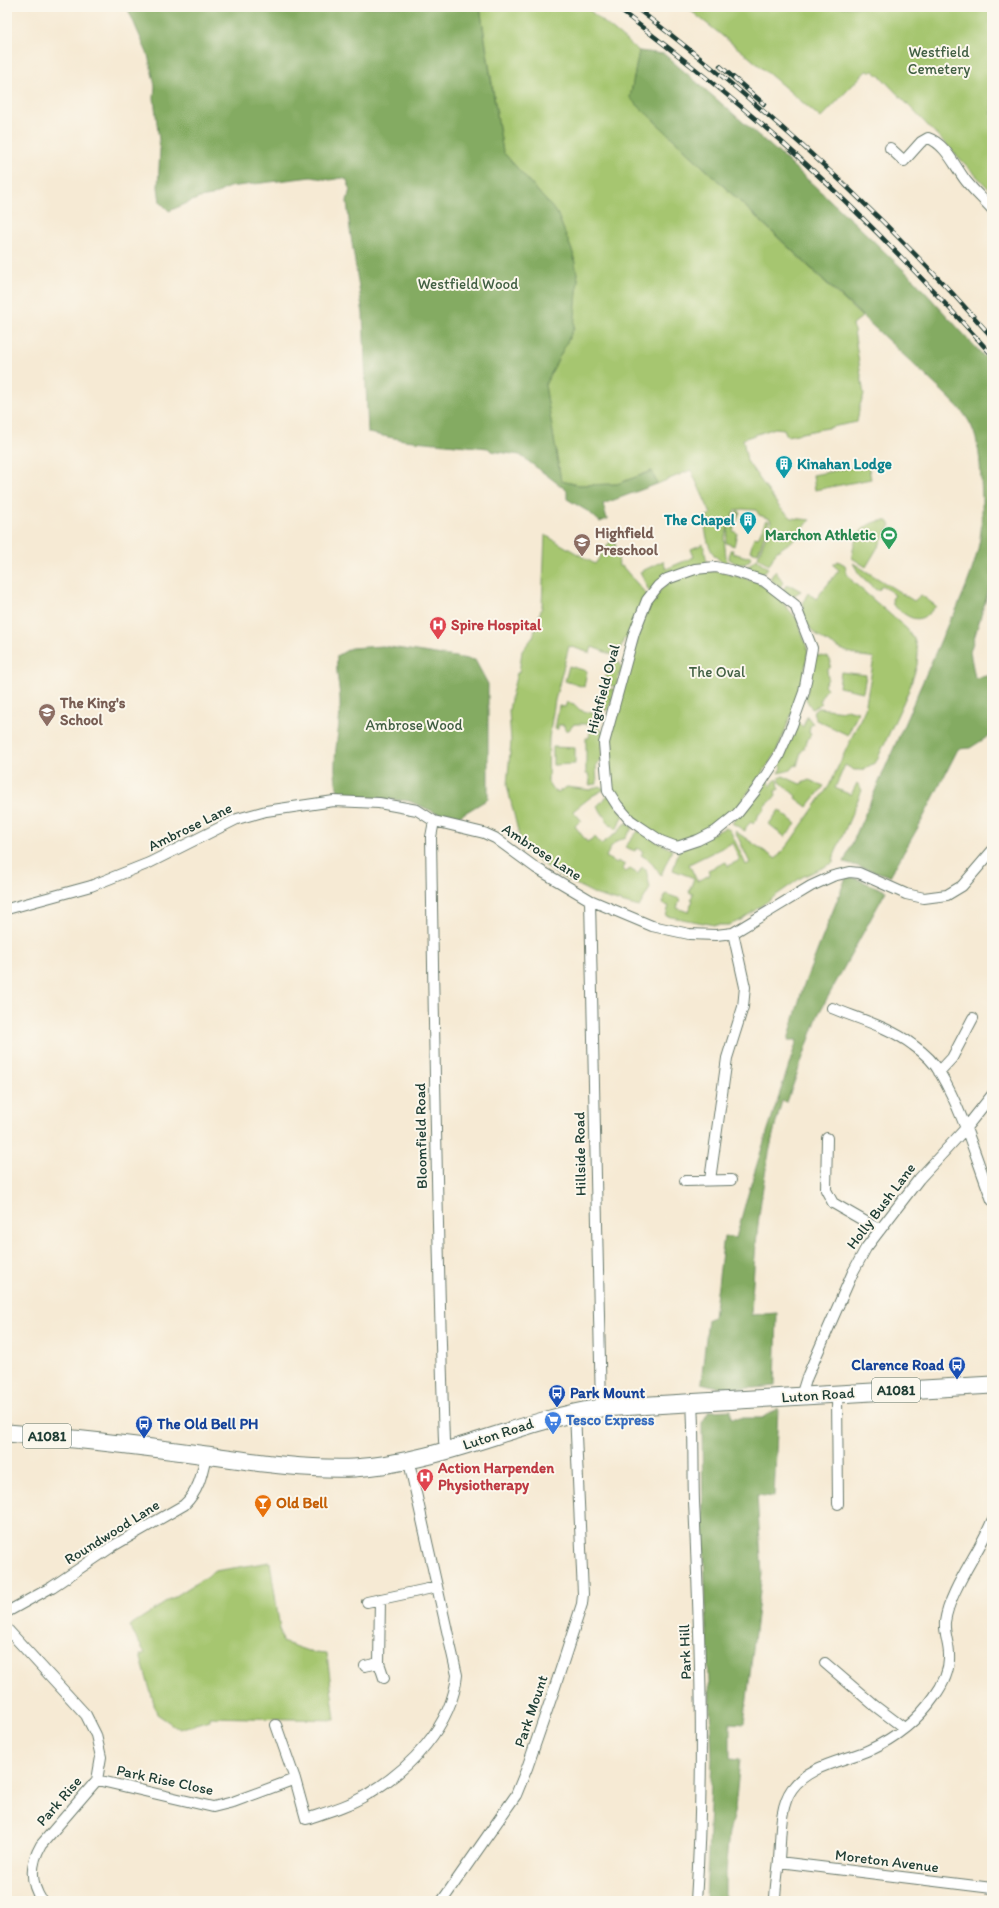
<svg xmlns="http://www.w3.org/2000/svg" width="999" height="1908" font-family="Itim,sans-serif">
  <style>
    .green { fill: #a6c66f; stroke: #628252; fill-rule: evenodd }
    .forest { fill: #84ab62; stroke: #52744b }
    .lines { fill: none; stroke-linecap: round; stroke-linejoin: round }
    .street-casing { stroke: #6a7a6c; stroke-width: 12 }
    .primary-casing { stroke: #6a7a6c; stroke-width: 19 }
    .street { stroke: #fff; stroke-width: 10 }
    .primary { stroke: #fff; stroke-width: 17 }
    .rail-casing { stroke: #1f3d34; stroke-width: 4.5 }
    .rail { stroke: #fbf7ec; stroke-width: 3; stroke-dasharray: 9; stroke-linecap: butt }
    .labels { text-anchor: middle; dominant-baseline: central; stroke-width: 4; stroke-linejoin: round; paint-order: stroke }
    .shield { fill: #fbf7ec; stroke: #61756b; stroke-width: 1 }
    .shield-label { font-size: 14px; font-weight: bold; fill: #1f3d34 }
    .park-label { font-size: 15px; fill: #415f43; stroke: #fbf7ec }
    .culture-label { font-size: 15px; font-weight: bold; fill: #0d838f; stroke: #fbf7ec; text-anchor: start }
    .education-label { font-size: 15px; font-weight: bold; fill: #785e54; stroke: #fbf7ec; text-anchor: start }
    .leisure-label { font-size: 15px; font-weight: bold; fill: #27864d; stroke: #fbf7ec; text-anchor: end }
    .health-label { font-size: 15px; font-weight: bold; fill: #be3a42; stroke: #fbf7ec; text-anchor: start }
    .street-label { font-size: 15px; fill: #1f3d34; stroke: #fbf7ec }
    .transit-label { font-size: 15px; font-weight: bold; fill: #164399; stroke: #fbf7ec; text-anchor: start }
    .shop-label { font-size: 15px; font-weight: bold; fill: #366cbe; stroke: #fbf7ec; text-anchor: start }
    .food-label { font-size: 15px; font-weight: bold; fill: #c56008; stroke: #fbf7ec; text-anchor: start }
  </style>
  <rect width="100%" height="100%" fill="#fbf7ec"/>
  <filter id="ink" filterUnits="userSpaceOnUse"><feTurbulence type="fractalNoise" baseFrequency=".025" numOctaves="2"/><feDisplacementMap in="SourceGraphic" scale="8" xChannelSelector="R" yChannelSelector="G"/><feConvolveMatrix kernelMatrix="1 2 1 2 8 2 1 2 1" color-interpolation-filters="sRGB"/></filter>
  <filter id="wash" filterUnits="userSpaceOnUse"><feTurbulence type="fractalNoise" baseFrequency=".012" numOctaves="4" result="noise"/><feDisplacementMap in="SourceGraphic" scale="16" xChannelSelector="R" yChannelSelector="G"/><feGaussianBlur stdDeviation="0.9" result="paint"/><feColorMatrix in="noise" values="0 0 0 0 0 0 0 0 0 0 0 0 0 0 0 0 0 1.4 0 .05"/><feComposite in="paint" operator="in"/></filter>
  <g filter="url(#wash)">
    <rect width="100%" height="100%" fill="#f6ead4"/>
    <path class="green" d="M480,7H586L589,10L639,51L630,98L862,317L853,324L864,395L860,405L857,422L787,436L784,429L775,428L743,439L747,461L780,508L792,518L810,520L795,539L776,552L769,565L758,557L771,522L770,519L759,515L756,510L742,509L734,511L724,539L727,565C706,554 708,539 703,518L711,514L691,470L657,484L652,471L617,484L579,485L561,481L545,385L574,328L578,279L573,253L557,213L503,152Z
      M686,7H992V192L882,78L873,71H866L821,118L749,57Z
      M868,464L871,479L815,490L813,475Z
      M738,511L740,512L733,531L737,533L734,546L726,543V541C728,532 730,516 738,511Z
      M766,520L769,521L758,553L750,551L754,537L758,538Z
      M882,521H888L891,525L866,567L852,558C853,540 862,522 882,521Z
      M545,535L595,564L613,538L618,554L619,567L622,566L647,595L629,641L624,638L618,657L592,647L590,653L569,646L555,700L549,738L548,782L553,790L558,792L567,787L590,790L599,786L605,789L592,796L573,811L581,820L575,826L587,842L595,837L601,844L618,832L623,825L627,823L633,828L624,839C614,840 610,848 606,857L617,863L618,861L625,865L623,869L626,872L630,869L638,874L642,867L646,869L650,888L639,907L597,895L558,875L522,848L507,785L511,742L509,711L512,693L517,673H519L522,651L533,637L542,606Z
      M703,544L707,562L704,564L649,591L640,572L663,561L666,569L694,557L691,549Z
      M730,550H733L732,553L747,557L748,555L751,556L750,560L745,564H737L729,559Z
      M756,559L768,568L762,575L744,570Z
      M838,561L845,565L847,574L853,582L907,629L914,639L918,653L917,665L909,690L876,762L862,770H854L845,765L835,788L851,795L857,783L862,790L834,856L833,863L802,877L741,920L729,925H714L666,916L669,906L662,904L666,894L680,899L677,908L688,912L693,900L691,899L693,894L689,892L694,878L673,870L679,850L725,828L730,830L746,865L750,863L735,831L776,859L790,842L829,786L865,709L874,658C868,656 862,657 856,655C830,646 788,626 808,593L816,599L839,570L833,565ZM732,843L740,860L728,866L726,862L708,870L710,875L697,881L689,864Z
      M853,563L914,601L921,595L936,606C919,626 911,620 893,605L892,599L895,595L882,585L880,589L876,590L859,574Z
      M717,571L755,581L775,594L798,620L808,651L801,691L775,755L736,809L713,828L680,842L666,839L640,825L612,792L609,743L612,726L644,618C660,580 677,573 717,571Z
      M775,571L784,583L780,587L770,579Z
      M786,586H792L801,591L791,597L783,589Z
      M814,655L827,657L829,660L831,661L830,668L827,670L828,679L824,685L827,688C825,693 821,695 820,701L822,703L812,709L806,699Z
      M612,658L617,660L622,667L616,687L611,686L606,676Z
      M569,666L587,671L584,687L565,681Z
      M841,672L866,675L863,692L839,687Z
      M609,689H615L608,711L604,709L601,720L596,711L601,694Z
      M567,702L574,704L580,710L595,714L597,721L593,724H574L569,730H565L564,725H558V729H555L559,706L565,707Z
      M818,708L844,711L847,709L858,712L848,735L816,720L813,712Z
      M807,716L813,724L810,726L809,733L811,734L804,746L805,748L801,752L797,766L795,765L791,770L779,773L782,768L779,761L798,722L803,727Z
      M598,724L600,725L599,729L604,733L601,761L596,765L597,784L589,785L590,781L588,774H586V738H589L590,732Z
      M553,747L575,748V764L553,765Z
      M783,776L800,784L809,780L824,786L807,807L795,798L796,796L780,782L779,778Z
      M767,779L770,787L776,779L778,780L779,789L775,791L776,795L770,802H768L764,807L765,809L758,815V817L753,824L751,822L746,827L745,831L732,823Z
      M609,795L624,815L616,830L612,825L611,826L597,806Z
      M779,810L796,824L785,837L769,824Z
      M638,831L672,850L661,875L649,860L641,855L643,852L637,848L635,851L625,847Z
      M270,1562L282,1642L314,1653L327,1654L335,1720L209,1717V1720L179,1729L157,1714L140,1655L145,1653L129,1626L215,1571Z"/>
    <path class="forest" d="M127,7H480L491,80L503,152L557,213L573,253L578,279L574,328L545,385L561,481L579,485L617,484L652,471L657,484L603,504L607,519L600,522L589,512L567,499V491L565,489L520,455L491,451L488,448L404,440L368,433L363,314L350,230L347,201L350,189L347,180L342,178L330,180L311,177L229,187L212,196L199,198L169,211L160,202L158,187L160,149L154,98L155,86L148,55Z
      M639,51L664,54L780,154L860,228L913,279L992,365V579L970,652L975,678L992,675V734L970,748L958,749L920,824L890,876L844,862L951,617H953C965,590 978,560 981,531C983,513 982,496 981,479C980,461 979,442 971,425C964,411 952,401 942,391L630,98Z
      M383,646L475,660L488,684V799L455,819L439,814L409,801L350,796L340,797C328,767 341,733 340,702C340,686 335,672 337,656L351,648Z
      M847,875L886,891L818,1015L787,1102L782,1101C761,1171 755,1243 751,1315L777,1313L775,1386C750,1389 726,1390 701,1383L708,1319L714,1317L724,1236L736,1238C753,1171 776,1106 797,1040H788L803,987Z
      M778,1408L774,1497L757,1495L762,1574L744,1724L730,1723V1758L740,1759L735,1809L729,1832L725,1873V1901H706L712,1758L703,1533L702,1423L709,1411L731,1410V1418H763Z"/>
  </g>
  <g filter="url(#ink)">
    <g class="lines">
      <g class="street-casing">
        <path id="street" d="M890,148L904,161L921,142L928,138C946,144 955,167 966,181C974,191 984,200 992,209
          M716,567L730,570L764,581L795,605L812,648L804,692L792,725L778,757L756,790L737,814L716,831L698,840L677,847L661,841L646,831L630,820L617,805L608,791L604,743L634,633L647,600L658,586L667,579L695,569Z
          M434,821L431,837C434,1038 437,1240 444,1441L447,1451
          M590,900L601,1408
          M7,909L91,886L149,863L237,819L266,811L334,801L379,803L417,810L434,821L484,833L495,838L536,868L590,900L652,926L689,934L716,935L733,933L811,886L833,876L850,872L859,873L906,894L924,898L947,895L962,886L992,851
          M832,1008C859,1019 889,1027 913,1045C923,1052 934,1062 940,1073C963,1112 976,1158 992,1200
          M939,1072L952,1058L973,1018
          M827,1138L826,1190L833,1203L880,1230
          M710,1180L727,1058L743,1007L745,987L733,933
          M685,1181L731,1180
          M837,1394L838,1504
          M801,1396L807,1377L853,1272L866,1248L919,1179L965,1129L992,1095
          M692,1402C694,1435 693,1469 694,1502C700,1635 705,1768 696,1901
          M367,1602L437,1587
          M7,1612L52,1587L113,1546L184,1505C199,1491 202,1474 206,1455
          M7,1629L86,1715L96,1735L101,1757L97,1780L41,1845C30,1864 30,1883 42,1901
          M379,1663L384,1678
          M825,1663L875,1706L904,1728
          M365,1666L379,1663L380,1599
          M276,1725L295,1779L306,1819C327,1812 349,1806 368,1794C410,1769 452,1726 457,1675L409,1462
          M97,1780L213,1807L233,1802L295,1779
          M779,1862L992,1888
          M442,1901L516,1795L527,1768L555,1687L582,1604L583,1594L575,1412
          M775,1901C775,1886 778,1873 779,1859C781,1837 779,1807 792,1789C809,1765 844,1761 869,1750C895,1738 918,1720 934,1697C942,1686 950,1670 949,1655C949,1644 944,1634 945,1622C949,1591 980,1551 992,1521"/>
      </g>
      <g class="primary-casing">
        <path id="primary" d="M7,1433C74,1438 140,1446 206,1455C255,1462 304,1470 354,1468C440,1463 517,1421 601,1408L992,1385"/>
      </g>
      <use href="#street" class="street"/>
      <use href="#primary" class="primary"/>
      <g class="rail-casing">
        <path id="rail" d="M616,7C681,57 746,108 807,165C872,225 933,289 992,355
          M635,7C764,105 884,215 992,337
          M720,66L764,104"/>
      </g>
      <use href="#rail" class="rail"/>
    </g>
  </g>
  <defs>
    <g id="building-pin" transform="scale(0.9)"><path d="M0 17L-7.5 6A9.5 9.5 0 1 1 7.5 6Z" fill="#0f9aa8" stroke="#fbf7ec"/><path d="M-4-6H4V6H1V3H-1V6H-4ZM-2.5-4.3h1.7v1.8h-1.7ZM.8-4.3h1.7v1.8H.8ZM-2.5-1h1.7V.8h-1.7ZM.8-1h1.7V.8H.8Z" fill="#fff"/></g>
    <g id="stadium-pin" transform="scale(0.9)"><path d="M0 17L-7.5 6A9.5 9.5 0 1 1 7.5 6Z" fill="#2e9e5b" stroke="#fbf7ec"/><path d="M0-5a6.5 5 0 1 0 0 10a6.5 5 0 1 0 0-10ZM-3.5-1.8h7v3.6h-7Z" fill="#fff"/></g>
    <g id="school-pin" transform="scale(0.9)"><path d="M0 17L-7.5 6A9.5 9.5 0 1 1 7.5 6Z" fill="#8d6e63" stroke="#fbf7ec"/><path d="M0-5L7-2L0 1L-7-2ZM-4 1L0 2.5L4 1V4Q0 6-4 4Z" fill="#fff"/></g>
    <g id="hospital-pin" transform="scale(0.9)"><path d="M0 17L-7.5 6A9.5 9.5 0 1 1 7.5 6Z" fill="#e0444e" stroke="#fbf7ec"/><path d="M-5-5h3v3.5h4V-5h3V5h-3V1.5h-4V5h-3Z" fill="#fff"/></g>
    <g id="bus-pin" transform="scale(0.9)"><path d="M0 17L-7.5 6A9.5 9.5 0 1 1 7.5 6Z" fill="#1a4fb4" stroke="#fbf7ec"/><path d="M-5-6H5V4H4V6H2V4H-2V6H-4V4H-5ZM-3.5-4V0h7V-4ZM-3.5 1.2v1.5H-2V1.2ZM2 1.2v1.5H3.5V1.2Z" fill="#fff"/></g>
    <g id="supermarket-pin" transform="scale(0.9)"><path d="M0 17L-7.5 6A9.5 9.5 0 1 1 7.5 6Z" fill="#3f7fe0" stroke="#fbf7ec"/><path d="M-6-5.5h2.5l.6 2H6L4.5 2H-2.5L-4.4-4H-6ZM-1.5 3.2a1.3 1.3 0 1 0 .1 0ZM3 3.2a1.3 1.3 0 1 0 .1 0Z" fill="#fff"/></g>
    <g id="bar-pin" transform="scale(0.9)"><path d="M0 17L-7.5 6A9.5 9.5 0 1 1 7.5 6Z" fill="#e8710a" stroke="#fbf7ec"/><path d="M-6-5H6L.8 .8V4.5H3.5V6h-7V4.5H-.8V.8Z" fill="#fff"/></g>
  </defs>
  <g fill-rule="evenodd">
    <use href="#building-pin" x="784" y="464"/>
    <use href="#building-pin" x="748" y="520"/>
    <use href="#stadium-pin" x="889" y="535"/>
    <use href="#school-pin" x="582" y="542"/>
    <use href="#hospital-pin" x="438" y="625"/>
    <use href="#school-pin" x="47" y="712"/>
    <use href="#bus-pin" x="957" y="1365"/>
    <use href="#bus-pin" x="557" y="1393"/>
    <use href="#supermarket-pin" x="553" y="1420"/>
    <use href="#bus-pin" x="144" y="1424"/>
    <use href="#hospital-pin" x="425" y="1477"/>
    <use href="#bar-pin" x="263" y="1503"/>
  </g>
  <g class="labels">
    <g class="shield">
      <rect x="872" y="1378" width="48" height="24" rx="3"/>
      <rect x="23" y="1424" width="48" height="24" rx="3"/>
    </g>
    <g class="shield-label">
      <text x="896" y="1390">A1081</text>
      <text x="47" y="1436">A1081</text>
    </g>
    <g class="park-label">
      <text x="939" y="52">Westfield<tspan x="939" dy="17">Cemetery</tspan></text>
      <text x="468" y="284">Westfield Wood</text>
      <text x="717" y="672">The Oval</text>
      <text x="414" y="725">Ambrose Wood</text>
    </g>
    <g class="culture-label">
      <text x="797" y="464">Kinahan Lodge</text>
      <text x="735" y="520" text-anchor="end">The Chapel</text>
    </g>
    <g class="education-label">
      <text x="595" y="533">Highfield<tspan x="595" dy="17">Preschool</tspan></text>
      <text x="60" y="703">The King's<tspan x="60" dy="17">School</tspan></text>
    </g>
    <g class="leisure-label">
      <text x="876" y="535">Marchon Athletic</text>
    </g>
    <g class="health-label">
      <text x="451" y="625">Spire Hospital</text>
      <text x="438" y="1468">Action Harpenden<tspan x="438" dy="17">Physiotherapy</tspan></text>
    </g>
    <g class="street-label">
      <text transform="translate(603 689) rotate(-75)">Highfield Oval</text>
      <text transform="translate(190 827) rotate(-26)">Ambrose Lane</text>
      <text transform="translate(542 852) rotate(33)">Ambrose Lane</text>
      <text transform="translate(421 1136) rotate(-91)">Bloomfield Road</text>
      <text transform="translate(580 1154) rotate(-91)">Hillside Road</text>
      <text transform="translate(881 1206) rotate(-53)">Holly Bush Lane</text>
      <text transform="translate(818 1395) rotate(-4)">Luton Road</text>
      <text transform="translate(498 1434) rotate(-18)">Luton Road</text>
      <text transform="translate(112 1532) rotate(-32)">Roundwood Lane</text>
      <text transform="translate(685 1652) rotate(-92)">Park Hill</text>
      <text transform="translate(531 1711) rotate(-71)">Park Mount</text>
      <text transform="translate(165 1780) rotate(12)">Park Rise Close</text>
      <text transform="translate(59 1801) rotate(-49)">Park Rise</text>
      <text transform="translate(887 1861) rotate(7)">Moreton Avenue</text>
    </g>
    <g class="transit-label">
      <text x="944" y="1365" text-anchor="end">Clarence Road</text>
      <text x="570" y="1393">Park Mount</text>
      <text x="157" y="1424">The Old Bell PH</text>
    </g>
    <g class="shop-label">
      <text x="566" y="1420">Tesco Express</text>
    </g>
    <g class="food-label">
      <text x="276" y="1503">Old Bell</text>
    </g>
  </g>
  <rect width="999" height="1908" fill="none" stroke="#fbf7ec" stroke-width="24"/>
</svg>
